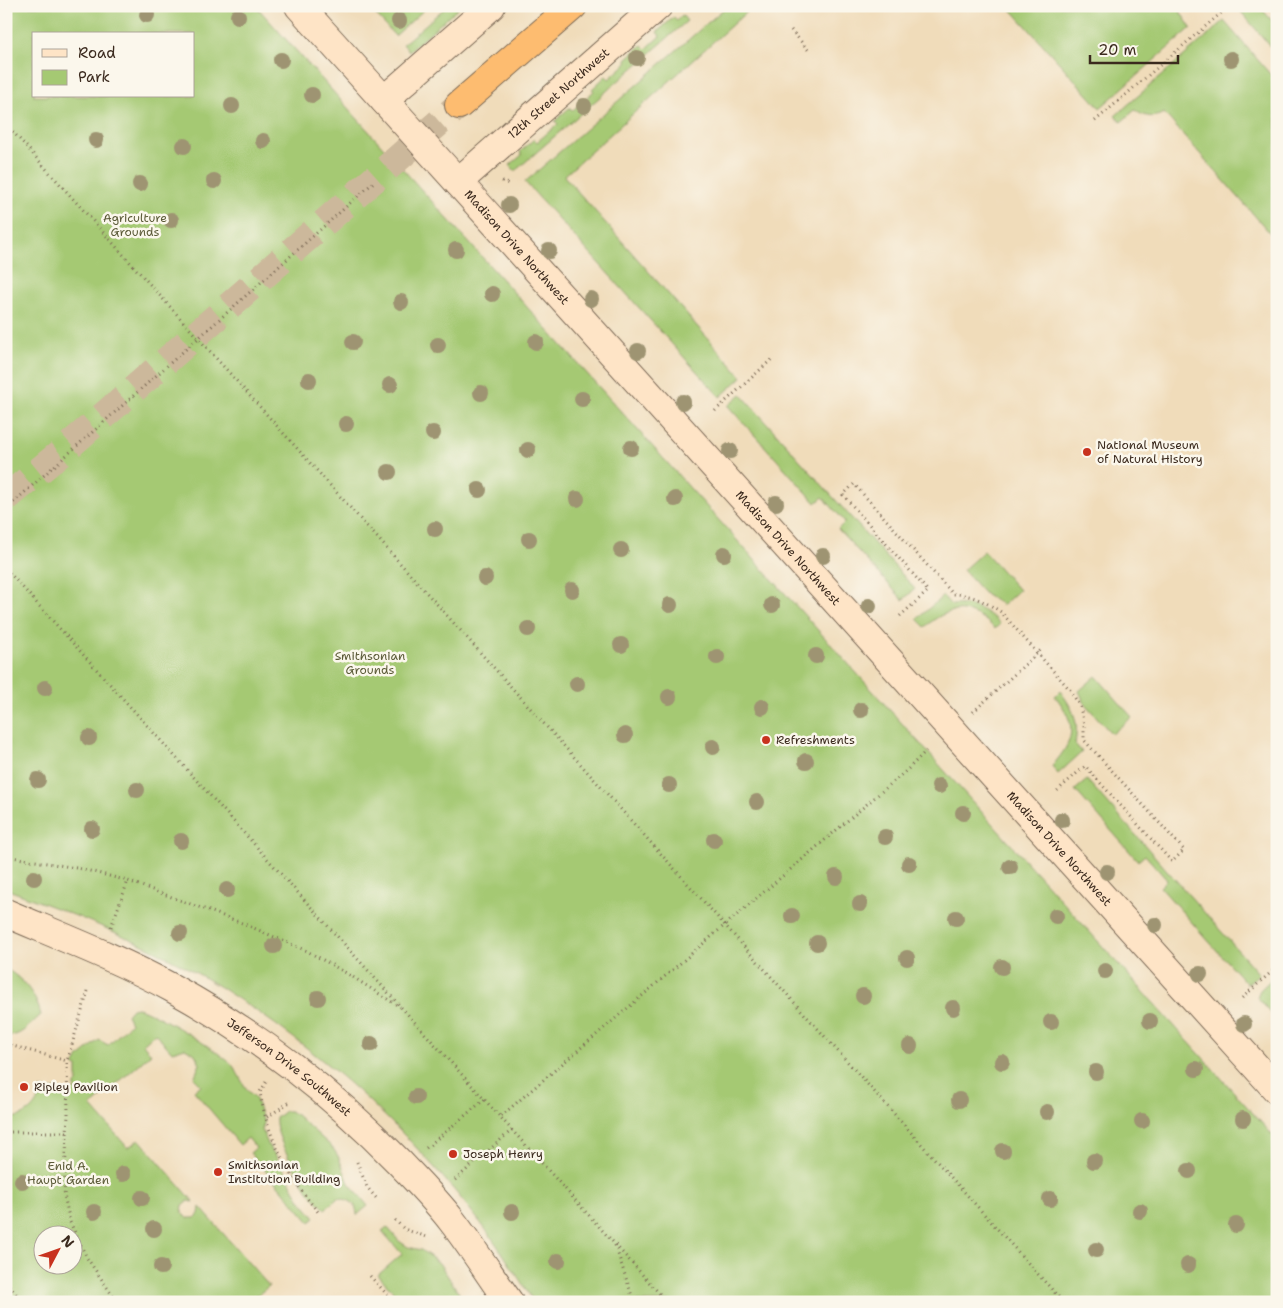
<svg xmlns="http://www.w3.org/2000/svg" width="1283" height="1308" font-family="'Shantell Sans',sans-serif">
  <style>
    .green { fill: #a5c973; stroke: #707a48; fill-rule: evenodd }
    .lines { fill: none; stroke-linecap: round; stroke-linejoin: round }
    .highway-tunnel { stroke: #ccb89b; stroke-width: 28; stroke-dasharray: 28 14; stroke-linecap: butt }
    .secondary-casing { stroke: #7a6855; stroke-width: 30 }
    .highway-casing { stroke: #7a6855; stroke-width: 30 }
    .path { stroke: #7a6855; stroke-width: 3; stroke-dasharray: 1 4; stroke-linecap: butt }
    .secondary { stroke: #fee4c6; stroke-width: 28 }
    .highway { stroke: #fdbc70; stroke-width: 28 }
    .tree { fill: #9e9472 }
    .poi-dot { fill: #c8321e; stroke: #fbf7ec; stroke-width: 2 }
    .labels { text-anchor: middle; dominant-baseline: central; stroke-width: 5; stroke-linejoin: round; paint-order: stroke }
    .street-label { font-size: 12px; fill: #3b2a1e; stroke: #fbf7ec }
    .park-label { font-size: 12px; fill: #5b5a38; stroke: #fbf7ec }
    .poi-label { font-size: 12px; fill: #3b2a1e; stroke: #fbf7ec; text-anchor: start }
  </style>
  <rect width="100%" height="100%" fill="#fbf7ec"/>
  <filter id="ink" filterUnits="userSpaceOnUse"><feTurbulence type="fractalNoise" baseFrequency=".02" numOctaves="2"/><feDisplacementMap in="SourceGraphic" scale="10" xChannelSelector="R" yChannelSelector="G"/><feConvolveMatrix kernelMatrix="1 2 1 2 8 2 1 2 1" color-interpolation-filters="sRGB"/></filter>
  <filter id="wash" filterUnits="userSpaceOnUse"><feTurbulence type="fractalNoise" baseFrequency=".0096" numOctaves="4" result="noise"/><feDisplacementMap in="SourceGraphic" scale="20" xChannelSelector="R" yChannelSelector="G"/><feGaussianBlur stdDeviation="1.12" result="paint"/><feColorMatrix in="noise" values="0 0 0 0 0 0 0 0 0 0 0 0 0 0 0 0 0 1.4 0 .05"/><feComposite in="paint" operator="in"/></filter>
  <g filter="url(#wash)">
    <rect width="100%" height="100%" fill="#f0dcba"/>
    <path class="green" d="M6,6H256L1277,1140V1302H534C514,1271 495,1240 472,1212C397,1117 303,1036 200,975C139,939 72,914 6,889ZM34,34H194V96H34Z
      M368,6H428L395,36Z
      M447,6H461L409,51L403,44Z
      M727,6H753L564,176L742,377L720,397L525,182Z
      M1008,6H1105C1130,14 1155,6 1180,6L1181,13L1191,28L1100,108Z
      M1236,6H1259L1277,26V54Z
      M682,15L687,21L515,171L510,165L522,155L520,152L534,139L537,142L558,124L555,121L569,108L572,111L594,91L592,89L606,76L609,79L628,62L626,59L642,45L646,49L660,36L657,32L674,17L677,20Z
      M1224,21L1277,82V241L1164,113C1154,119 1143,117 1135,110L1121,122L1115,116Z
      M741,394L915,589L903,600L838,529L845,522L823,497L816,503L728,406Z
      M984,551L1019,590L1003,605L986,595L963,570Z
      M943,596L951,605C971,603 986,609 1000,624L995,629C972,605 949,605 925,627L917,619Z
      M1096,676L1132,717L1112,734L1085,704L1079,691Z
      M1060,691C1074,710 1079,721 1075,744L1082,752L1058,774L1052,766C1075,740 1078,725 1055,696Z
      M1087,780L1259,974L1247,984L1160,887L1167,880L1145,855L1138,861L1075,790Z
      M6,969C24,979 36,995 41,1015C31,1023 20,1039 6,1035Z
      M1277,974V1020L1257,997L1260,990Z
      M137,1008C152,1010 223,1053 233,1066C241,1077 244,1090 255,1097L264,1123L262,1130L271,1151L275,1154L300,1200L315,1218L310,1222L250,1153L256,1148L248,1138L240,1145L194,1091L201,1085L194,1078L200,1064L195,1054L185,1048L172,1052L155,1033L143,1044L151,1054L91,1106L128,1148L139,1139L194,1202L188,1201L183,1205L182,1213L187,1218H195L199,1214L200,1207L269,1286L249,1302H6V1118C25,1119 38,1107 41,1089L75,1091V1084L77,1083V1067L74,1066L79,1057L99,1040L108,1045L131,1023L127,1015L132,1009ZM42,1236H72V1266H42Z
      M285,1111H290L295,1114L332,1147L338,1156L349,1183L368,1206L357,1215C356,1202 350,1200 338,1198L325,1209C320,1204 314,1198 309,1192C299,1178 273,1133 276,1118Z
      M387,1227L399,1241L408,1247L421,1250L439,1263L465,1302H407L400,1299L378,1275L402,1254L382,1231Z"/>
  </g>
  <g filter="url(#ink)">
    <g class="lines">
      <path class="highway-tunnel" d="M6,498L62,452L459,105"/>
      <g class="secondary-casing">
        <g id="secondary">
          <path id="s1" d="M299,6L1277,1090"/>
          <path d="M384,100L491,6"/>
          <path id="s2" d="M458,182L658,6"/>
          <path id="s3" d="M6,913C62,937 119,959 172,988C259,1036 330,1091 399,1162C417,1181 436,1200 452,1221C472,1247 490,1275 509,1302"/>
        </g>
      </g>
      <g class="highway-casing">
        <path id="highway" d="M459,105L573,6"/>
      </g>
      <path class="path" d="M791,30L810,52
        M1095,121L1227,8
        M6,124L1063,1302
        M502,181L511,185
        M715,411L772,359
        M6,509L375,181
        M6,569L667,1302
        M900,616L928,591L843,495L854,484L953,594C971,594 986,602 1001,612L1071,691L1080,707L1084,725V740L1184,850L1172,862L1085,766L1057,791
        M973,712L1042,649
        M6,856L82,869L128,881L242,923L307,951L348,974L400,1007
        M111,927L128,881
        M88,991L67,1061L68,1114L64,1195L70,1222L87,1258L117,1302
        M1242,998L1277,967
        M6,1044L67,1061
        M266,1082L260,1092C267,1137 290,1180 320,1214
        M501,1116L907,770L926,751
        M267,1117L290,1102
        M6,1132H67
        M426,1148L485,1099
        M357,1162L367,1187L377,1199
        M455,1180L513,1129
        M395,1220L404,1229L427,1237
        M615,1245L634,1302
        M370,1276L394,1302
        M6,1282L23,1302
        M8,1302L17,1294"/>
      <use href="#secondary" class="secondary"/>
      <use href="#highway" class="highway"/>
    </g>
    <g class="tree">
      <circle cx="147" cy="15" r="8"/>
      <circle cx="238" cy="16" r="8"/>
      <circle cx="399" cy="21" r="8"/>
      <circle cx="637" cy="58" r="8"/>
      <circle cx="1231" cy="59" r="8"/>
      <circle cx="281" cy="60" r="8"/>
      <circle cx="312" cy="95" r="8"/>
      <circle cx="232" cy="106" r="8"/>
      <circle cx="584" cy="106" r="8"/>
      <circle cx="96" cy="140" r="8"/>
      <circle cx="263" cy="141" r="8"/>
      <circle cx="184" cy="146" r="8"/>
      <circle cx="214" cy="181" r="8"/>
      <circle cx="140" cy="184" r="8"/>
      <circle cx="509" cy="205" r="8"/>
      <circle cx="171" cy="220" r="8"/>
      <circle cx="456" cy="250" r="8"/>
      <circle cx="549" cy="251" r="8"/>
      <circle cx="492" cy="294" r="8"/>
      <circle cx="591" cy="299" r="8"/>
      <circle cx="401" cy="302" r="8"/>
      <circle cx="353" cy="342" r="8"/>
      <circle cx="536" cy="342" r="8"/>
      <circle cx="438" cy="345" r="8"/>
      <circle cx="638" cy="351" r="8"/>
      <circle cx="309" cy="380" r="8"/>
      <circle cx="390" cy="385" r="8"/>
      <circle cx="481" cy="393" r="8"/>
      <circle cx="582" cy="399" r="8"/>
      <circle cx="683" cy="402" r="8"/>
      <circle cx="346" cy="424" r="8"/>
      <circle cx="433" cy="433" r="8"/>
      <circle cx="631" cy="448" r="8"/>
      <circle cx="528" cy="450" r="8"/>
      <circle cx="730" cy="451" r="8"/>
      <circle cx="389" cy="472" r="8"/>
      <circle cx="479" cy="490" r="8"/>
      <circle cx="577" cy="499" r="8"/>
      <circle cx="675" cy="499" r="8"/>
      <circle cx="776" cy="503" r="8"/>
      <circle cx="435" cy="529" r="8"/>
      <circle cx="529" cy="539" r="8"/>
      <circle cx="621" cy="550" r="8"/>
      <circle cx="724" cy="554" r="8"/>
      <circle cx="823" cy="556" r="8"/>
      <circle cx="485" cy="578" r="8"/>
      <circle cx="572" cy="590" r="8"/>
      <circle cx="670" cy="605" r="8"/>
      <circle cx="772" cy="605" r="8"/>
      <circle cx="869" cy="606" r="8"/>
      <circle cx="528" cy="629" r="8"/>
      <circle cx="621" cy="645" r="8"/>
      <circle cx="816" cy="656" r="8"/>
      <circle cx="717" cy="657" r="8"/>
      <circle cx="577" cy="684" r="8"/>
      <circle cx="45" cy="688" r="8"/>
      <circle cx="669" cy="697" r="8"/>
      <circle cx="762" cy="707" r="8"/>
      <circle cx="861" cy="710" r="8"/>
      <circle cx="625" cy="735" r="8"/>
      <circle cx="89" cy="738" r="8"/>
      <circle cx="713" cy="747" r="8"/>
      <circle cx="806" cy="761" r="8"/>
      <circle cx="38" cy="780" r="8"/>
      <circle cx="669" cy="785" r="8"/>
      <circle cx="939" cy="786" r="8"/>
      <circle cx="137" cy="790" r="8"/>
      <circle cx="757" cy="802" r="8"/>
      <circle cx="963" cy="813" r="8"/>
      <circle cx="1062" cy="820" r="8"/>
      <circle cx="92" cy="829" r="8"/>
      <circle cx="885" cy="837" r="8"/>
      <circle cx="714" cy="840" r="8"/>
      <circle cx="181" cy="841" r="8"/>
      <circle cx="909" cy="864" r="8"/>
      <circle cx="1010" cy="867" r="8"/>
      <circle cx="1107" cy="872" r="8"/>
      <circle cx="836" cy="877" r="8"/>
      <circle cx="34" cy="878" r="8"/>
      <circle cx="227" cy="890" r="8"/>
      <circle cx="860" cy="904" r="8"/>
      <circle cx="792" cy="916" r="8"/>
      <circle cx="1056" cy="916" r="8"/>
      <circle cx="956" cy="918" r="8"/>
      <circle cx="1155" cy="925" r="8"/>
      <circle cx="180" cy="933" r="8"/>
      <circle cx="817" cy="943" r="8"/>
      <circle cx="274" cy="946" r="8"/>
      <circle cx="907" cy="958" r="8"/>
      <circle cx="1002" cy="967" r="8"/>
      <circle cx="1105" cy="971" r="8"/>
      <circle cx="1200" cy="974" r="8"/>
      <circle cx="863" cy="996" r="8"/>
      <circle cx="318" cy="998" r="8"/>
      <circle cx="953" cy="1008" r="8"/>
      <circle cx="1150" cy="1021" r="8"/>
      <circle cx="1051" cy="1022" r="8"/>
      <circle cx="1244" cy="1024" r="8"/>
      <circle cx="371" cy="1044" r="8"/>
      <circle cx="910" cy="1046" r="8"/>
      <circle cx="1002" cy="1062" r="8"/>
      <circle cx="1196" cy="1069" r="8"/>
      <circle cx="1096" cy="1072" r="8"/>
      <circle cx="416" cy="1097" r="8"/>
      <circle cx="959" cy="1100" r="8"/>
      <circle cx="1047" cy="1112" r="8"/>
      <circle cx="1243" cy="1119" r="8"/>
      <circle cx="1142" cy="1121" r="8"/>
      <circle cx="1003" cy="1151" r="8"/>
      <circle cx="1094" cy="1161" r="8"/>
      <circle cx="1189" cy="1171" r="8"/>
      <circle cx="123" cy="1174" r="8"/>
      <circle cx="22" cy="1181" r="8"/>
      <circle cx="142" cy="1198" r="8"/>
      <circle cx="1050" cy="1199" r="8"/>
      <circle cx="1140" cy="1211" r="8"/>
      <circle cx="94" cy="1212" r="8"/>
      <circle cx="512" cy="1212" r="8"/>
      <circle cx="1236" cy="1225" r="8"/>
      <circle cx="154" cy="1229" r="8"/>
      <circle cx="1096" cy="1250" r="8"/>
      <circle cx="558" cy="1261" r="8"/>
      <circle cx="1188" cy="1265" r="8"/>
      <circle cx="161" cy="1267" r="8"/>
    </g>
  </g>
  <g class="poi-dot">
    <circle cx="1087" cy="452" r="5"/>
    <circle cx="766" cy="740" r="5"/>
    <circle cx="24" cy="1087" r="5"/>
    <circle cx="453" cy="1154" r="5"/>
    <circle cx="218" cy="1172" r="5"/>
  </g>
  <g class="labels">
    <g class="street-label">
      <text stroke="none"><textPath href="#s2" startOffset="134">12th Street Northwest</textPath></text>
      <text stroke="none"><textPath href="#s1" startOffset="325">Madison Drive Northwest</textPath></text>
      <text stroke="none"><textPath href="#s1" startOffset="730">Madison Drive Northwest</textPath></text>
      <text stroke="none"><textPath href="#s1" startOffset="1135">Madison Drive Northwest</textPath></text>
      <text stroke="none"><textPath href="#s3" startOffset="324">Jefferson Drive Southwest</textPath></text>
    </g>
    <g class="park-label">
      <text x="135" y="218">Agriculture<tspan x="135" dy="14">Grounds</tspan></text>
      <text x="370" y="656">Smithsonian<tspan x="370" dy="14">Grounds</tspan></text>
      <text x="68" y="1166">Enid A.<tspan x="68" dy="14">Haupt Garden</tspan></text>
    </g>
    <g class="poi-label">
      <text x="1097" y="445">National Museum<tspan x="1097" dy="14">of Natural History</tspan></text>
      <text x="776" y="740">Refreshments</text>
      <text x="34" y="1087">Ripley Pavilion</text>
      <text x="463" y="1154">Joseph Henry</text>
      <text x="228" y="1165">Smithsonian<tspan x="228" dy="14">Institution Building</tspan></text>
    </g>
  </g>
  <rect width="1283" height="1308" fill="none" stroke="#fbf7ec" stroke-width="25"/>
  <rect x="32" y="32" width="162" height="65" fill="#fbf7ec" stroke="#aea59a"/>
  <rect x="42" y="49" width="25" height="8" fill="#fee4c6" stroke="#aea59a"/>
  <text x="78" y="58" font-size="15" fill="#3b2a1e">Road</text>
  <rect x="42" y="70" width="25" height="15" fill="#a5c973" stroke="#aea59a"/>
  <text x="78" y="82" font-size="15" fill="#3b2a1e">Park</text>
  <g transform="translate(58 1250) rotate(49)"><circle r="24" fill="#fbf7ec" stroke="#aea59a"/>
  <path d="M0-4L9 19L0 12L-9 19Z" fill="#c8321e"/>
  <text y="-8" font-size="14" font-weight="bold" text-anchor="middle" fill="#3b2a1e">N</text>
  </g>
  <path d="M1090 55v8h88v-8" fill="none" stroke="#3b2a1e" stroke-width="2.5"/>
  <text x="1098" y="55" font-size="15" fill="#3b2a1e" stroke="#fbf7ec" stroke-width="4" paint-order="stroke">20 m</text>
</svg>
